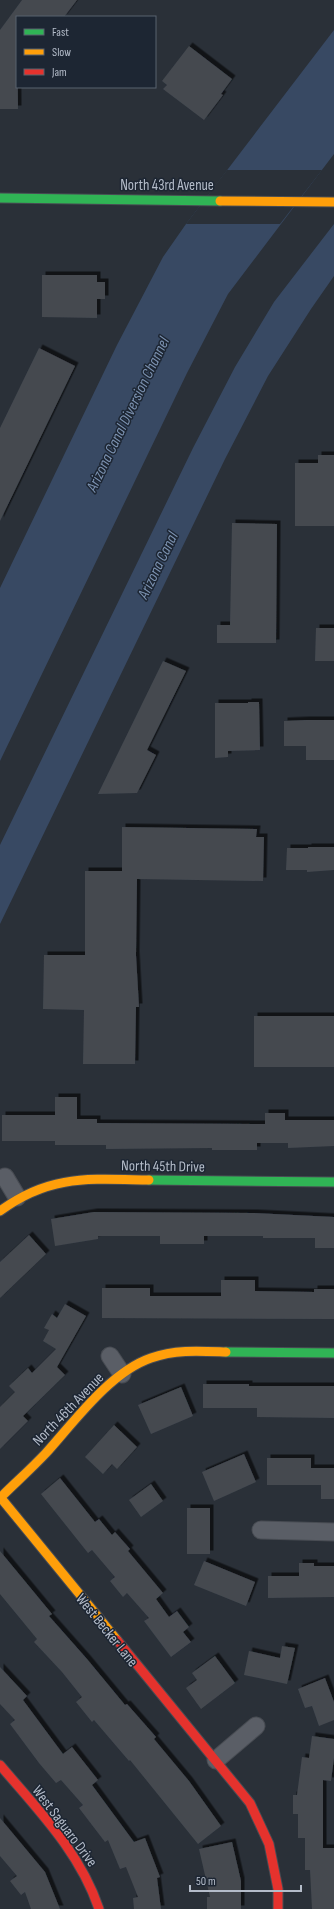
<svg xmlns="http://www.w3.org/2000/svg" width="334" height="1909" viewBox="0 0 334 1909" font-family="'Sofia Sans Condensed',sans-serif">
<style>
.water{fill:#384963}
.pier{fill:#2a3038}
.building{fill:#444950;filter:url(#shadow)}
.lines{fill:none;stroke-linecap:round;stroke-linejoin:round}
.street-casing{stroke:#484c53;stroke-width:19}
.fast-casing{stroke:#484c53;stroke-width:11}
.slow-casing{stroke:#484c53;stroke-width:11}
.jam-casing{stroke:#484c53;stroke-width:11}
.street{stroke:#5a5e66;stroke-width:17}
.fast{stroke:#30b455;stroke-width:9}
.slow{stroke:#ff9f0a;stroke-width:9}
.jam{stroke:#e5322d;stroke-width:9}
.labels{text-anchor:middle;stroke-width:3;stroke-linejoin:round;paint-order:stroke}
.street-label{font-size:15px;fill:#b4bcc9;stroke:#1d2633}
.water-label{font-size:16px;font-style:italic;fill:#7c92b1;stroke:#1d2633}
</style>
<defs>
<filter id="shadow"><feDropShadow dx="3.5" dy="-3.5" stdDeviation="0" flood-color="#0009"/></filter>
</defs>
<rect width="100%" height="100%" fill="#2a3038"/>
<path class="water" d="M334 30V154L228 294 187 373 0 761V588L117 345 163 257 186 224Z
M334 224V276L311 309 268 376 225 459 0 924V845L193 448 235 367 274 302Z"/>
<path class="pier" d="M227 170H322L280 224H186Z"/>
<path class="building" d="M22 0H77L64 17H17L18 109H0V30Z
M189 46 232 79 221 94 223 95 204 120 163 89 167 85 162 81Z
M42 275H97V282H105V299H97V318L42 317Z
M39 348 75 366 0 521V428Z
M318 455H334V526H295V463H318Z
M232 523 277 524 276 643H217V625H230Z
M316 628H334V661H315Z
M163 661 186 671 147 750 156 755 137 793 98 794Z
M248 702H259L260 750 228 751V757L215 758V703H248Z
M306 720H334V760H306V746H284V721Z
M122 827 257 829 256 837H264L263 881 137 879 136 955 139 1007H136L135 1064H83L84 1010 43 1009 44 955H85V871H122Z
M308 847H334V870L307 872V870H286L287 848H308Z
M254 1016H334V1067H254Z
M55 1097H77V1119H97V1123L265 1124V1113H285V1120H334V1146L288 1148V1143H257V1150H212V1148L106 1149V1145H55V1141H2V1115H55Z
M94 1212 254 1213 334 1217V1248H315V1238H263V1236H204V1244H160V1236H98V1239L55 1246 51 1219Z
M29 1235 46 1254 0 1298V1262Z
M221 1280H255V1291L314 1292V1289H334V1319L102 1318V1288H150V1296H221Z
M65 1304 86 1316 57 1367 65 1375 23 1416 28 1421 0 1449V1407L15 1392 9 1386 28 1368 32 1373 56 1349 43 1341 49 1330 44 1328 52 1314 57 1318Z
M203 1384H249V1386H334V1418L257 1417V1408H203Z
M181 1387 193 1416 151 1434 138 1405Z
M114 1425 137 1447 117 1469 112 1464 103 1474 85 1457Z
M244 1454 256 1482 214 1501 202 1472Z
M267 1458H311V1468H334V1499H321V1485H267Z
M60 1478 95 1522 99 1519 112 1535 115 1532 130 1549 128 1551 163 1593 156 1599 169 1617 177 1611 189 1627 183 1632 191 1642 171 1657 144 1621 149 1618 127 1593 123 1597 110 1581 115 1577 92 1550 88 1553 41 1494Z
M151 1484 163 1501 141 1517 129 1500Z
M187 1508H210V1554H187Z
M0 1551 52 1614 49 1616 87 1659 125 1705 127 1704 156 1737 154 1739 189 1781 221 1826 198 1844 130 1760 129 1761 94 1720 92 1722 76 1702 82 1697 62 1672 34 1642 37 1639 0 1594Z
M204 1561 255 1582 246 1606 194 1585Z
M299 1563H314V1566H334V1597L268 1598V1576H299Z
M282 1646 295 1648 287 1684 244 1675 249 1651 280 1658Z
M215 1656 235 1683 201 1709 186 1688 197 1680 192 1673Z
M0 1667 27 1696 23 1700 63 1754 72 1747 98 1780 92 1785 134 1842 145 1838 160 1877 157 1878 161 1909H134L133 1898 138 1897 126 1867 120 1869 108 1840 105 1842 79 1808 83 1805 61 1780 56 1783 39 1763 10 1724 15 1720 0 1704Z
M325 1678 334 1702V1720L319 1726 312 1706 305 1708 298 1689Z
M312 1736 334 1739V1758L331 1781 323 1780V1848H334V1909H312L310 1870H305V1838H298V1814H293V1795H297L302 1757 309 1758Z
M0 1818 45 1872 60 1909H31L25 1892 21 1895 10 1881 17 1876 0 1856Z
M232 1842 241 1881V1909H207V1897H210L199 1849Z"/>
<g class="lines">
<g class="street-casing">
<path id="street" d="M5 1177 17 1197
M110 1356 122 1374
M261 1530 334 1532
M216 1760 256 1726"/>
</g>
<g class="fast-casing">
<path id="fast" d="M0 198 220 201
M149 1180 334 1182
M226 1352 334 1353"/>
</g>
<g class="slow-casing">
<path id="slow" d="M220 201 334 202
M0 1211C50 1174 90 1179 149 1180
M0 1498C15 1483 31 1469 46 1453 74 1422 110 1372 151 1358 176 1349 201 1351 226 1352
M1 1498 117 1640"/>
</g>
<g class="jam-casing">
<path id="jam" d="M117 1640 250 1803 269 1844 278 1889V1909
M0 1765C38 1810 80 1852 99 1909"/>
</g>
<use href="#street" class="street"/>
<use href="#fast" class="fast"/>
<use href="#slow" class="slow"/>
<use href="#jam" class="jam"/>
</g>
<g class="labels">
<g class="street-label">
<text x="167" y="190">North 43rd Avenue</text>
<text transform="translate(163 1166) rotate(1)" y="5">North 45th Drive</text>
<text transform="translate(68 1409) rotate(-46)" y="5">North 46th Avenue</text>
<text transform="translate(107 1630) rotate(51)" y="5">West Becker Lane</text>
<text transform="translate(65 1826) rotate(53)" y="5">West Saguaro Drive</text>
</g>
<g class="water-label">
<text transform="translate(127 414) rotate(-64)" y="6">Arizona Canal Diversion Channel</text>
<text transform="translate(157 565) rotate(-64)" y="6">Arizona Canal</text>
</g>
</g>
<rect x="16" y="16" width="140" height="72" fill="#1d2633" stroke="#59626f"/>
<rect x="24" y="29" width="20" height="6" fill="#30b455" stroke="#59626f"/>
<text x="52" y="36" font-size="12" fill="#b4bcc9">Fast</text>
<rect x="24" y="49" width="20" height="6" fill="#ff9f0a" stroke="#59626f"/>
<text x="52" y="56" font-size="12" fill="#b4bcc9">Slow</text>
<rect x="24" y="69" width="20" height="6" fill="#e5322d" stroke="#59626f"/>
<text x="52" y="76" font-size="12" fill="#b4bcc9">Jam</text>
<path d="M190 1885v6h111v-6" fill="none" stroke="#b4bcc9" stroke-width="2"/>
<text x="196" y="1885" font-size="12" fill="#b4bcc9" stroke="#1d2633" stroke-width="3" paint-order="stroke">50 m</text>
</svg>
